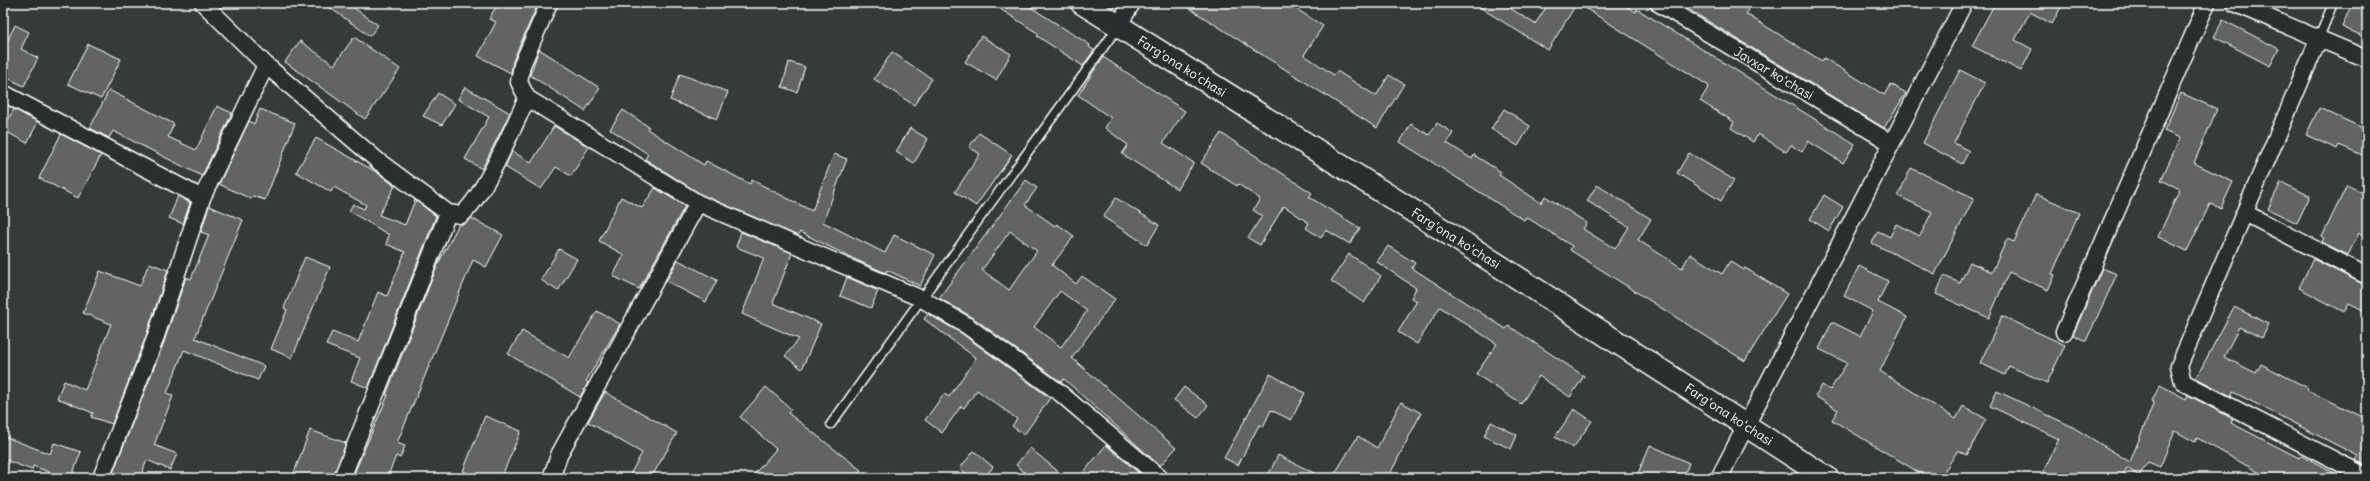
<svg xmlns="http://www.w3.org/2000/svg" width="2370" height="481" viewBox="0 0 2370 481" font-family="Delius,sans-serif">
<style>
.building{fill:#636465;stroke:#fff;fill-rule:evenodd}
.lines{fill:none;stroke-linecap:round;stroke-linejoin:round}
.lane-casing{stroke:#fff;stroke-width:11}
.street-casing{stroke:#fff;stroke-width:19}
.secondary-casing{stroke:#fff;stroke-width:25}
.lane{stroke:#2a2d2e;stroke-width:8}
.street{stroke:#2a2d2e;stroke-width:16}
.secondary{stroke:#2a2d2e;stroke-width:22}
.labels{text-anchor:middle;stroke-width:3;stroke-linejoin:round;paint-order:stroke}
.street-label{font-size:13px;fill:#fff;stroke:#2a2d2e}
</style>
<rect width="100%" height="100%" fill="#373a3b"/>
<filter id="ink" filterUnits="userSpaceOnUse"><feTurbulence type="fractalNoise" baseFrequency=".025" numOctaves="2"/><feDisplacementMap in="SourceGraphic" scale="8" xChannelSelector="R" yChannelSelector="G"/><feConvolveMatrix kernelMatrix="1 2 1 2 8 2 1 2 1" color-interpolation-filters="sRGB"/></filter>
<g filter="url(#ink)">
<path class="building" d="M323 3H347L378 25 370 36Z
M498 3H531L537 6 513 61 511 73 478 56 496 22 489 19Z
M991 3H1024L1090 45 1089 47 1094 50 1083 66 1037 36 1039 34Z
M1181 3H1287L1323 26 1304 55 1334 75 1337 71 1376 96 1389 75 1404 84 1377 128Z
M1473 3H1502L1535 24 1549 3H1621L1636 12 1637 9 1855 144 1843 163 1808 141 1802 152 1791 145 1786 152 1758 134 1753 142 1731 128 1734 122 1700 101 1709 86 1577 3 1548 50Z
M1678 3H1738L1749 10 1746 14 1822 61 1824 58 1884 95 1891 84 1906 93 1884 128Z
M1995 3H2054L2061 7 2052 24 2030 12 2015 40 2032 49 2021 71 1972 46Z
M2352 3H2367V38L2342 27Z
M2223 20 2279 49 2270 66 2214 37Z
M15 25 29 32 21 49 38 58 24 86 3 76V50Z
M981 36 1011 54 996 80 965 62Z
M354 37 400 69 365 119 285 62 300 41 334 65Z
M88 44 121 59 101 99 68 84Z
M539 49 600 88 585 111 530 75Z
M892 52 932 79 914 105 874 79Z
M1103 57 1185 111 1163 143 1194 163 1177 189 1122 154 1128 145 1105 128 1111 118 1078 95Z
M789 62 805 67 797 92 782 87Z
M1960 70 1985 83 1954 143 1969 151 1962 164 1923 143Z
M680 74 728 92 717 119 670 100Z
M465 87 510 113 482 169 465 159 489 117 458 99Z
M109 90 174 124 168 137 196 150 217 106 232 113 202 176 113 131 109 138 90 128Z
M438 93 455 104 442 125 423 116Z
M2181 93 2217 109 2194 163 2233 182 2221 208 2210 204 2187 251 2158 237 2180 189 2161 180 2180 138 2164 131Z
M2319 108 2367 130V157L2339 145 2337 149 2306 135Z
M14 109 38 122 27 143 3 130Z
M260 109 295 123 265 200 253 196 251 199 219 184 249 121 254 124Z
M1504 109 1530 126 1518 146 1491 129Z
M623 110 649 127 647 129 704 165 706 161 750 184 752 180 812 211 834 154 847 159 823 222 885 253 894 235 935 255 920 286 887 270 886 273 854 259 800 232 798 236 702 195 645 159 648 154 610 129Z
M1437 123 1453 133 1447 143 1472 159 1474 155 1501 172 1499 175 1541 203 1545 196 1587 223 1583 229 1615 249 1629 227 1587 201 1597 185 1651 219 1638 240 1682 268 1690 254 1722 274 1730 261 1744 270 1745 268 1787 294 1745 361 1570 250 1572 246 1526 217 1524 220 1400 142 1411 124 1429 135Z
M554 126 589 147 571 176 556 167 541 189 505 167 512 151 531 163Z
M910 128 928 139 914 163 896 152Z
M979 133 1012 155 976 206 955 192 980 154 969 147Z
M1221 133 1312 193 1309 197 1360 228 1350 244 1326 230 1321 238 1306 228 1309 223 1284 206 1260 245 1248 238 1262 216 1253 210 1260 199 1238 184 1237 186 1201 163Z
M61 134 101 155 78 198 39 178Z
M316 138 378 173 395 186 379 215 405 225 415 200 436 216 368 388 351 381 360 358 326 345 332 332 358 342 378 292 387 296 405 252 386 244 389 235 349 211 353 204 364 209 366 205 334 187 331 192 296 172Z
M1689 153 1734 180 1721 201 1677 173Z
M1911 168 1974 198 1935 274 1872 243 1878 231 1890 237 1896 224 1920 236 1932 212 1898 196Z
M1026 180 1037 188 1025 205 1055 226 1057 224 1074 236 1052 265 1076 284 1082 276 1115 299 1072 358 1176 448 1160 466 1064 379 1061 382 972 317 939 298ZM1010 231 1037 251 1009 290 982 270ZM1060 291 1087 311 1061 347 1034 327Z
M2281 182 2310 196 2297 223 2268 209Z
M2347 185 2367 195V237L2359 233 2348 255 2322 242 2324 238 2322 237Z
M655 188 685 206 639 289 613 276 624 255 599 241 621 197 642 208Z
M2036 194 2079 213 2052 274 2055 275 2048 290 2009 272 1989 318 1936 294 1944 276 1960 283 1970 262 1992 272 2007 239 2014 242Z
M1824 195 1843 207 1829 231 1810 219Z
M178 196 190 203 183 224 169 218Z
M1116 198 1159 225 1147 245 1103 217Z
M209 206 243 220 195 338 264 366 258 380 184 350 167 393 173 396 154 445 177 454 170 470 147 460 140 478H111L164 342 186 277 191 279 209 235 201 232Z
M471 218 503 235 486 267 473 260 397 443 405 446 400 458 396 456 387 478H352L388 395H386L438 264 459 224H464Z
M741 232 792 253 773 303 821 324 802 369 785 356 799 339 742 314 764 258 736 247Z
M1388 246 1415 263 1412 268 1506 329 1509 326 1584 376 1570 397 1539 376 1521 404 1476 374 1497 344 1440 307 1417 344 1398 332 1417 301 1411 298 1416 288 1377 262Z
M559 249 577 259 558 291 541 280Z
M1349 254 1381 276 1364 303 1331 281Z
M305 257 330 267 292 358 271 349 287 310 284 308Z
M2313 259 2367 286V312L2349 303 2344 312 2299 288Z
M678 260 717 280 706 302 666 281Z
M149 263 168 270 146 336 112 424 91 417 93 413 57 398 64 381 85 390 111 324 83 313 100 271 140 286Z
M1859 266 1888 281 1878 302 1907 317 1880 371 1956 419 1963 406 1986 419 1967 455 1958 450 1940 478H1928L1832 420 1838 410 1815 396 1822 385 1830 390 1847 363 1819 349 1832 322 1860 336 1873 311 1844 296Z
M2102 268 2117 274 2086 341 2073 335Z
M847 277 878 291 871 308 840 296Z
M2234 307 2269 324 2262 338 2239 327 2224 357 2256 373 2261 364 2308 388 2307 390 2367 419V466L2355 460 2358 456 2233 392 2231 396 2196 378Z
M597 311 620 324 586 381 588 383 580 397 508 354 522 331 569 358Z
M928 314 961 333 1050 398 1024 435 1012 426 1017 419 977 390 964 408 961 406 942 433 925 420 944 394 949 397 976 358 924 319Z
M2002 316 2065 345 2047 383 2009 366 2005 375 1980 363Z
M1270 374 1305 393 1291 420 1271 410 1263 427 1259 425 1238 465 1224 458Z
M2160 385 2186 399 2188 395 2233 419 2231 423 2299 458 2301 455 2344 478H2269L2197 438 2195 442 2175 431 2160 467 2148 462 2139 476 2127 468 2121 478H2040L2059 439 1990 406 1997 391 2071 426 2130 462 2154 402 2152 401Z
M766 387 791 409 788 413 861 470 853 478H751L776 449 740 417Z
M1184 387 1208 405 1198 418 1174 400Z
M605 392 677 433 651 478H628L642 453 588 422Z
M1401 402 1421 413 1388 478H1332L1358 436 1377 448Z
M1574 409 1592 421 1573 448 1555 437Z
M485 416 521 431 501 478H480L463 471Z
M1491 422 1517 435 1511 449 1484 436Z
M310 430 346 443 333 478H292Z
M3 436 50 454 54 443 81 452 71 478H64L33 466 32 470 3 459Z
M1106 445 1145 478H1079Z
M1650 445 1689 463 1683 478H1636Z
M1030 448 1066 478H1031L1016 465Z
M974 451 993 467 984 478H971L960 468Z
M1278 455 1324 478H1267Z"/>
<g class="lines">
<g class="lane-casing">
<path id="lane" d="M2319 38 2333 3
M831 424 1118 27"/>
</g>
<g class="street-casing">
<path id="street" d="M203 3 266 65 378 161 448 213
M1658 3 1891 143
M2234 3 2367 59
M1118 26 1132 3
M2319 38 2179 366 2183 382 2367 477
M3 93 202 198
M527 98 698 203 922 299 966 325 1060 393 1160 478
M2245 213 2367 276
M2064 332 2207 3
M101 478 155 339 202 198 266 65
M342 478 448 213 461 215C483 199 514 125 527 98L519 82 522 65 549 3
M551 478 560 453 698 203
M1719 478 1964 3"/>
</g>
<g class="secondary-casing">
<path id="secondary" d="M1082 3 1470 247 1827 478"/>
</g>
<use href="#lane" class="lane"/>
<use href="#street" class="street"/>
<use href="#secondary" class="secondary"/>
</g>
</g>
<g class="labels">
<g class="street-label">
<text transform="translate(1182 66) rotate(32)" y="5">Fargʻona koʻchasi</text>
<text transform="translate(1774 73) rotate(31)" y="5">Javxar koʻchasi</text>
<text transform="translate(1456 238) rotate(32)" y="5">Fargʻona koʻchasi</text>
<text transform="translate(1729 414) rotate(33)" y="5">Fargʻona koʻchasi</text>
</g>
</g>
<rect width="2370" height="481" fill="none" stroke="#2a2d2e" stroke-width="16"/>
<rect x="8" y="8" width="2354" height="465" fill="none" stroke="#fff" stroke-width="1.5" filter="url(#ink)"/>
</svg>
